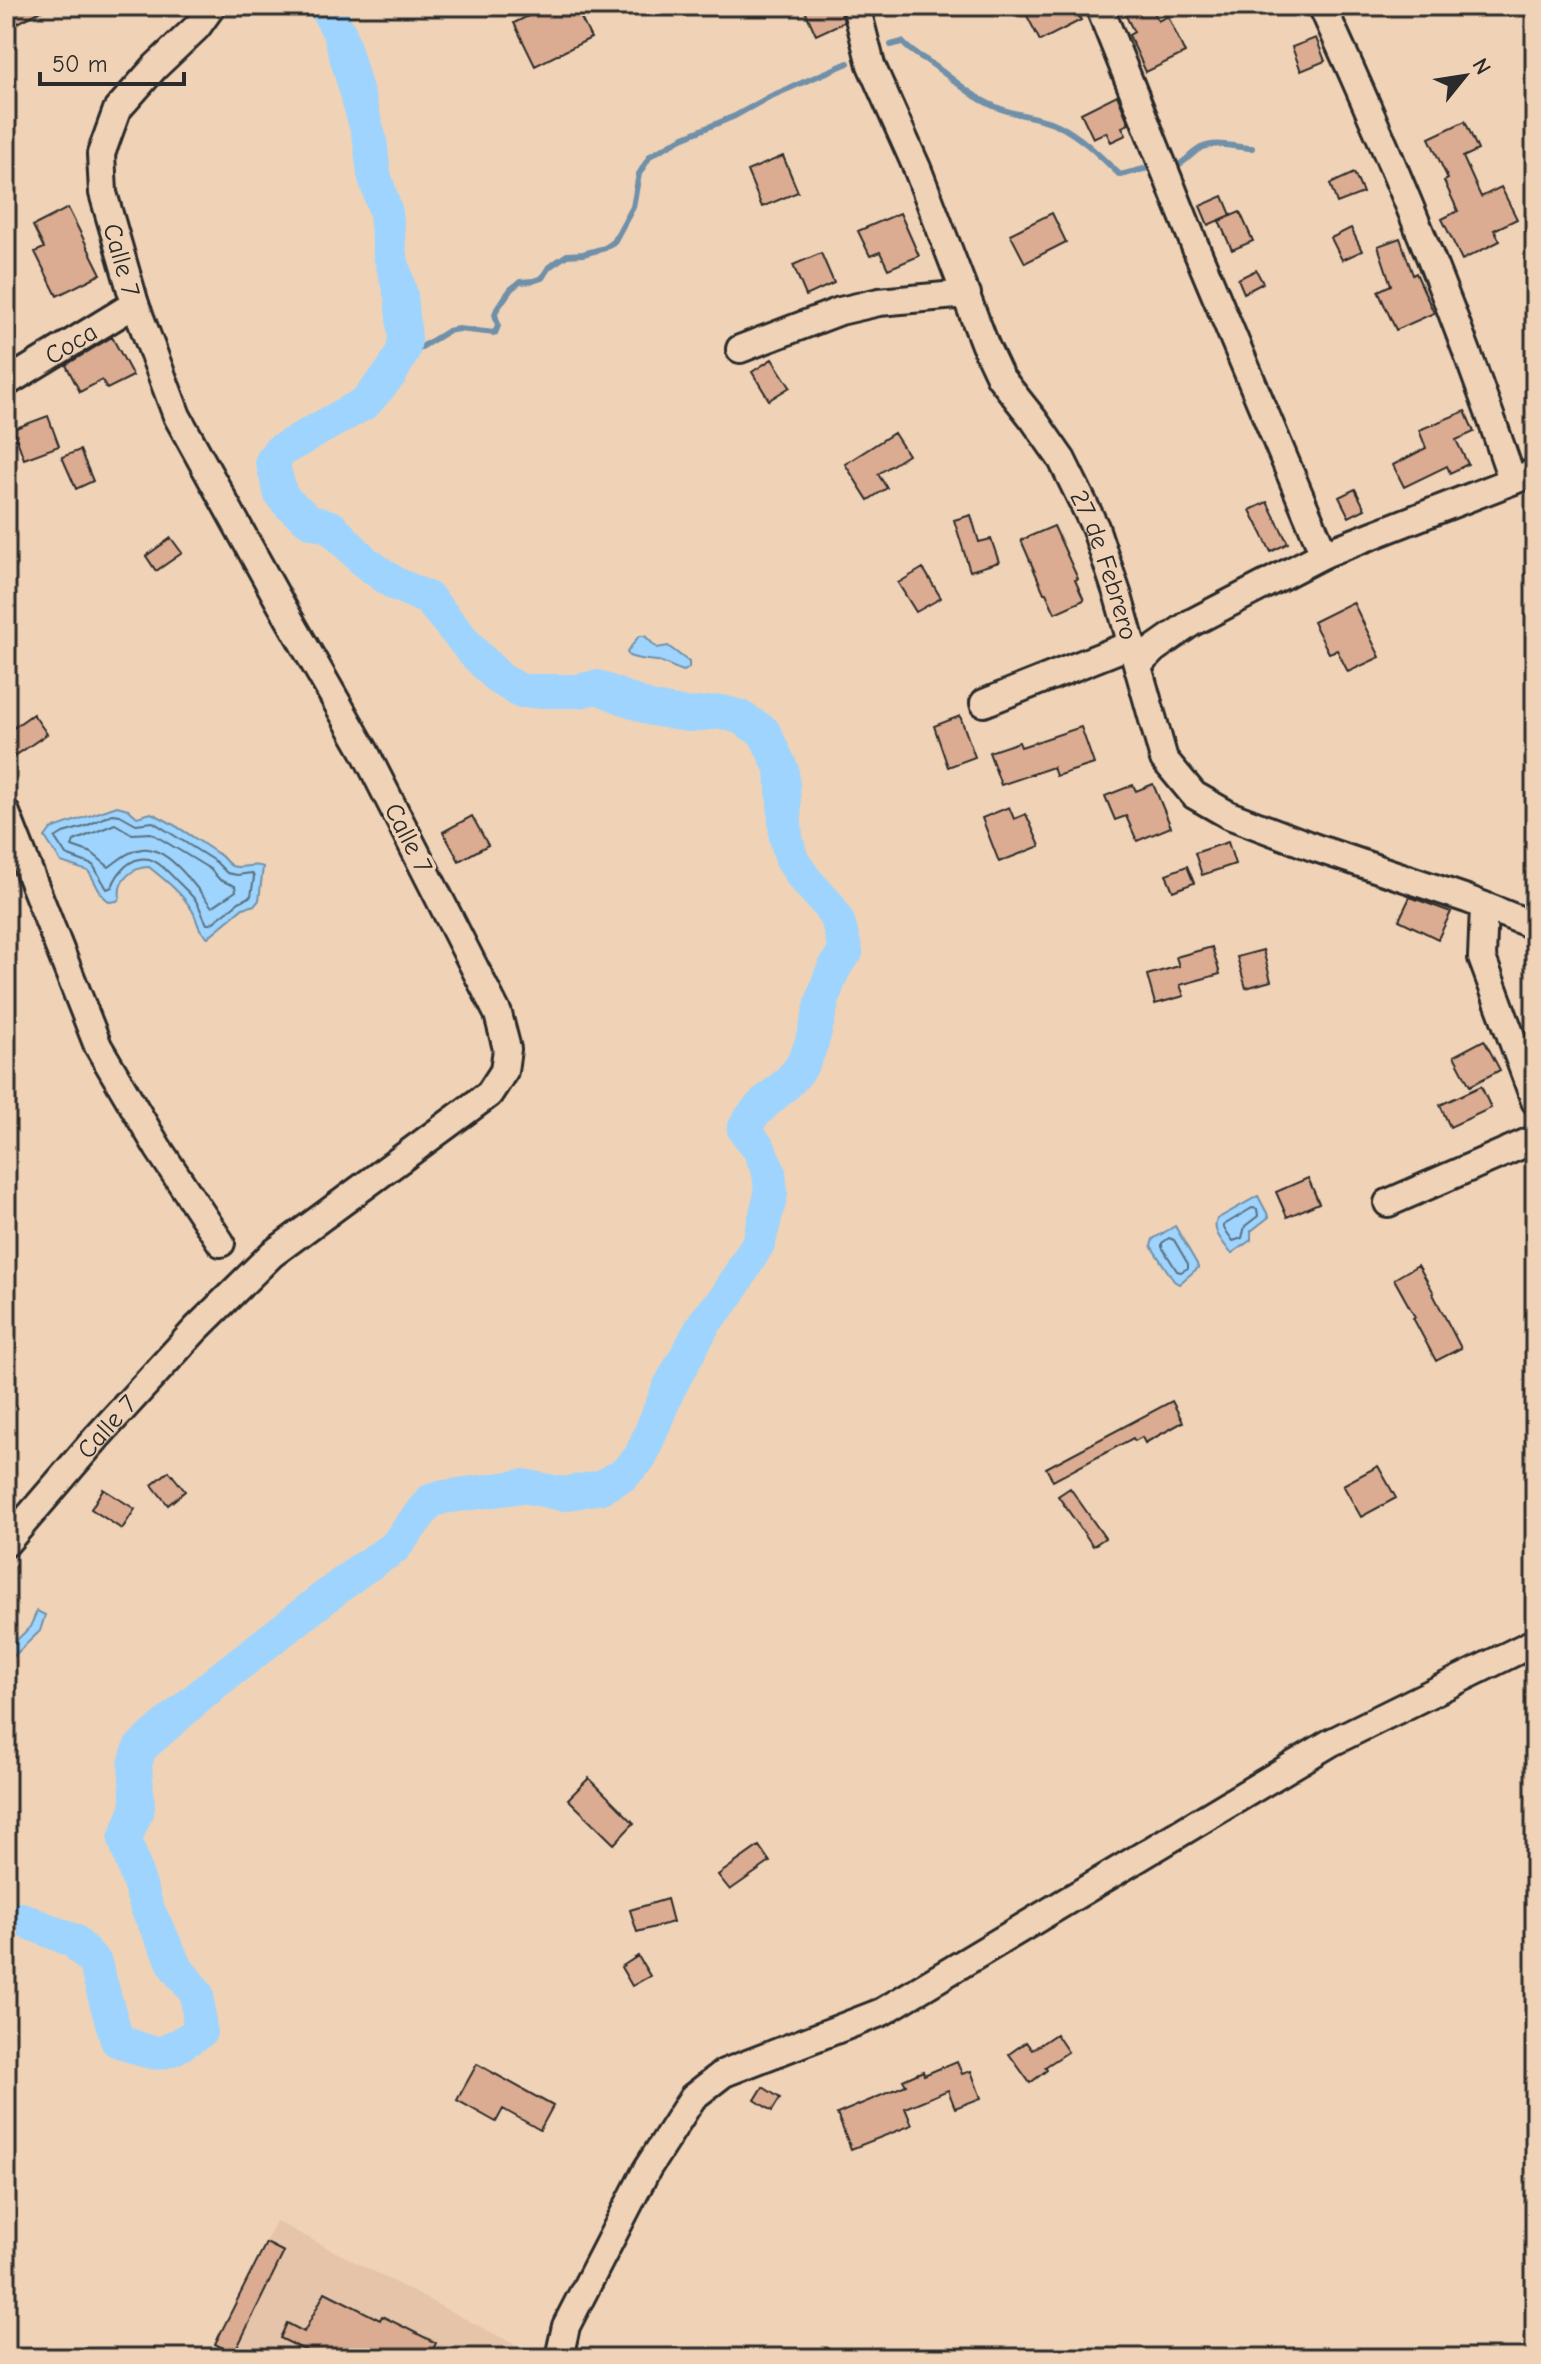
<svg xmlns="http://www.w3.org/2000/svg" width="1541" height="2364" viewBox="0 0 1541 2364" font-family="'Comic Neue',sans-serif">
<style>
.built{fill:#e6c4a9}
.water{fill:#9ed4fd;stroke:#7090a9;stroke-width:2}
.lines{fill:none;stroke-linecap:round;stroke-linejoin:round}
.shore{stroke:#596f7f;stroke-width:2}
.stream{stroke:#7090a9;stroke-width:6}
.river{stroke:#9ed4fd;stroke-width:34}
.building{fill:#dbac91;stroke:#2b2b2b;stroke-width:2}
.minor-casing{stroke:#2b2b2b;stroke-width:32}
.minor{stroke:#f0d3b7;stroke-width:26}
.labels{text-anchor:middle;stroke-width:7;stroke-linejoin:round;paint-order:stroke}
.street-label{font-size:26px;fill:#2b2b2b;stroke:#f0d3b7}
</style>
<rect width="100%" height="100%" fill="#f0d3b7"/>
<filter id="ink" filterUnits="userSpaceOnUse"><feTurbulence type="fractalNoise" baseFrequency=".0125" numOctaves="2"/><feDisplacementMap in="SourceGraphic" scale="16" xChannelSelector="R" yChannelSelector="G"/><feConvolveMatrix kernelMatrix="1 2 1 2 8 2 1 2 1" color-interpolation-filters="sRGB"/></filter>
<g filter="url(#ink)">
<path class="built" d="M276 2221 514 2344 507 2358H253L216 2340Z"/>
<path class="water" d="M639 636H645L657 648 668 646 689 662V668L684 671C674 669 666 662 657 661 647 660 640 660 629 656L627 652Z
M117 806 128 809 137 817 151 813C175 823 195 839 217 853 223 856 226 863 232 866 242 870 252 862 263 867L259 900 255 905 243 908 208 937C197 931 198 920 192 910 182 893 164 879 149 867 133 867 117 880 120 897L117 901 110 902C97 894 97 882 88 871L61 862 45 837 51 829Z
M1258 1196 1269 1217 1251 1231V1240L1232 1253 1230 1252C1223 1242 1211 1230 1217 1219Z
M1175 1226 1197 1264 1198 1268 1179 1284 1174 1281 1151 1246 1153 1239Z
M37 1611 45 1615 40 1631 14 1656 7 1650 30 1627Z"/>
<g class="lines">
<path class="shore" d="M112 814 120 815 136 824 153 822 216 862 227 873 237 875 252 873 254 877 251 896 239 902 211 924H207C203 917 201 909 196 901 191 894 185 889 179 883 171 875 160 862 149 859 131 855 117 873 112 887L107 889 93 865 66 855 55 838 63 833 84 827Z
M115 824 132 834 151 833 210 869 220 880 235 886 236 891 212 907C197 889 169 846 142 849 128 851 119 860 109 867L92 853 72 846 74 841Z
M1252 1208 1257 1209 1258 1216 1245 1226 1242 1238 1233 1241 1224 1228V1225Z
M1169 1238 1174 1240 1188 1264V1268L1181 1272 1177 1271 1162 1247V1243Z"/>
<path class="stream" d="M891 45 902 42C909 50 917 55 926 60 952 77 973 100 1004 110 1021 116 1041 117 1058 125 1084 139 1099 155 1120 175L1148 168
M1180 164C1188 159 1193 152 1201 148 1217 140 1235 148 1252 148
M405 339 420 348 448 331 458 329 495 333 498 326 495 314 497 309 511 289 520 282 533 281 542 278 549 267 567 255 583 254 605 248 614 242 633 207 639 174 650 156 682 138 735 116 769 97 848 63"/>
<path class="river" d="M6 1923 21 1919 74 1941 95 1963 117 2040C162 2058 159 2058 200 2032L197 1994 177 1969 147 1908 125 1839 138 1807 135 1764 140 1748 216 1682 360 1570 394 1548 430 1501 444 1497 523 1486 563 1494 601 1487 623 1475 640 1458 669 1388 705 1322 727 1296 759 1242 771 1194 769 1172 759 1149 744 1129C757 1102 789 1089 803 1063 821 1032 820 977 846 952L838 922 829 906 804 878 792 860 786 838 782 770 764 732 740 717 722 712 688 715 652 709 597 687 578 691H521L500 679 473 652 429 599 394 583 365 562 331 527 310 521 290 505 281 495 272 461 278 452 365 403 391 373 403 351 405 339 401 295 390 255 386 213 374 174 370 140 340 34 325 6"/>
</g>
<path class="building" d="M6 6H51L6 29Z
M548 6H575L591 38 535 66 514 23Z
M816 6H839L844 22 816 35 805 11Z
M1022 6H1074L1081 20 1040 41Z
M1121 6H1151L1158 21 1168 16 1185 53 1146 72 1129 35 1134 32Z
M1316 38 1325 61 1301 71 1292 47Z
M1117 95 1129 124 1122 127 1126 135 1111 142 1106 132 1093 138 1081 113Z
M1465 121 1478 150 1463 157 1481 197 1501 187 1517 219 1494 230 1500 241 1462 260 1442 219 1458 211 1444 181 1448 179 1429 138Z
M783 156 798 192 762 207 747 171Z
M1354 173 1363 193 1337 203 1330 184Z
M1223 196 1231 215 1208 225 1200 206Z
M68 208 101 274 57 296 35 252 44 248 33 226Z
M1240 212 1253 241 1232 250 1219 221Z
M900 213 919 256 888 269 880 252 870 256 858 231Z
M1052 213 1066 242 1025 263 1010 234Z
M1351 228 1362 251 1342 260 1331 238Z
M1400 238 1413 275 1416 273 1434 313 1396 330 1378 291 1391 285 1378 246Z
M821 253 834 283 806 296 793 265Z
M1256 270 1263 283 1244 293 1238 279Z
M112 337 133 376 107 389 102 380 80 392 66 365Z
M772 359 790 387 769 400 752 372Z
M1465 411 1474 432 1456 440 1468 464 1450 473 1447 466 1404 487 1393 465 1426 448 1419 430Z
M48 416 59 446 24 459 13 429Z
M894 433 908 455 878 474 887 488 868 500 845 464Z
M80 450 93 481 76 489 62 457Z
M1355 489 1365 509 1349 517 1339 497Z
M1267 502 1288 543 1271 552 1250 510Z
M971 515 979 542 991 539 999 562 970 571 954 520Z
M1054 526 1078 579 1075 580 1084 600 1055 613 1046 593H1044L1021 540Z
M171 538 182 553 156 571 146 556Z
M923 568 941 598 916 612 898 583Z
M1353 602 1380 657 1348 672 1337 650 1329 653 1313 622Z
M33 714 47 734 6 762V733Z
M960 716 975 757 948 767 934 726Z
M1081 727 1094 764 1056 776 1053 767 1001 785 989 752 1019 742 1021 747Z
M1153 784 1171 827 1137 841 1126 816 1115 820 1105 796 1133 785 1136 791Z
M1009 807 1014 819 1026 814 1040 846 999 862 982 818Z
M472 816 488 845 459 861 443 832Z
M1228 842 1235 864 1202 875 1195 853Z
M1187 866 1194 883 1173 891 1166 874Z
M1410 897 1451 912 1438 939 1399 920Z
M1212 947 1220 974 1180 985 1184 996 1155 1004 1147 975 1179 966 1176 957Z
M1263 950 1271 981 1246 988 1237 957Z
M1484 1040 1500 1070 1470 1086 1454 1056Z
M1481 1086 1491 1108 1450 1127 1440 1105Z
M1308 1178 1319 1203 1287 1217 1276 1192Z
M1418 1265 1434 1293 1433 1294 1461 1348 1436 1361 1413 1318 1415 1317 1394 1279Z
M1172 1401 1183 1422 1145 1443 1142 1437 1135 1441 1133 1438 1053 1481 1046 1468Z
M1378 1466 1396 1498 1361 1517 1343 1485Z
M169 1471 185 1491 168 1505 152 1485Z
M1070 1488 1105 1538 1093 1546 1058 1496Z
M103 1489 135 1509 122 1529 91 1509Z
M589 1778 634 1823 614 1844 568 1799Z
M759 1846 770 1862 730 1890 718 1875Z
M667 1899 673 1922 637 1932 630 1910Z
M638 1956 650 1976 632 1986 621 1967Z
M1056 2034 1068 2052 1045 2067 1047 2070 1030 2083 1009 2054 1026 2042 1032 2050Z
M957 2061 962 2074 971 2071 981 2098 955 2108 948 2090 905 2108 912 2125 851 2149 837 2114 906 2085 903 2080 923 2071 924 2075Z
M477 2064 553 2106 540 2130 503 2109 496 2122 457 2100Z
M763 2087 780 2098 772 2111 755 2100Z
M266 2243 284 2252 234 2354 215 2344Z
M325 2292 380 2320 382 2316 436 2343 429 2358H321L280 2338 287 2323 304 2332Z"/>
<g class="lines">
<g class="minor-casing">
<g id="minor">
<path id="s1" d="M856 6 871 65 917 168 985 345 1000 377 1034 420 1062 460 1095 527 1118 596 1164 759 1194 795 1229 815 1313 847 1467 899 1535 926"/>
<path d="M1099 6 1197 251 1324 554"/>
<path d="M1322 6C1393 160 1458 318 1512 479"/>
<path d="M740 349 840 311 879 302 967 294"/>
<path id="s2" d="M6 383 135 304"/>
<path d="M1138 665 1154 649 1191 623 1324 554 1535 472"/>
<path d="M984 703 1132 644"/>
<path d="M6 813 98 1046 158 1148 221 1243"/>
<path d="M1484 906 1482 958 1535 1101"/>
<path d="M1388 1203 1535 1139"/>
<path id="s3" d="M6 1543 98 1436 196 1329 272 1254 489 1094 504 1071 507 1049 498 1014 364 750 279 601 177 416 135 304 103 193 101 154 117 110 155 67 197 27 212 6"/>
<path d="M559 2358 566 2326 647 2169 693 2097 724 2073 882 2012 1330 1743 1535 1642"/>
</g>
</g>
<use href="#minor" class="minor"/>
</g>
</g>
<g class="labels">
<g class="street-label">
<text transform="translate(122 260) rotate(74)" y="9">Calle 7</text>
<text dy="9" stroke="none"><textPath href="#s2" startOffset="76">Coca</textPath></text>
<text dy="9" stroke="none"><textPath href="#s1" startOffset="616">27 de Febrero</textPath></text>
<text transform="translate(409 838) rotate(63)" y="9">Calle 7</text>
<text dy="9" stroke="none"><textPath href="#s3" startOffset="154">Calle 7</textPath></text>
</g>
</g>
<rect width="1541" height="2364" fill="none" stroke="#f0d3b7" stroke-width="32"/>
<rect x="16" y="16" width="1509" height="2332" fill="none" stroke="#2b2b2b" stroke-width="3" filter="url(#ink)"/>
<g transform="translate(1465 76) rotate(60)" stroke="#f0d3b7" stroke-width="6" paint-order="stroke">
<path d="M0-6L14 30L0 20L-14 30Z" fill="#2b2b2b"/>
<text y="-12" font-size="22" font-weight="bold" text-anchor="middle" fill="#2b2b2b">N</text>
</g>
<path d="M40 72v12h144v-12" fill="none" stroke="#2b2b2b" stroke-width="4"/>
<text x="52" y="72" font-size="24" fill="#2b2b2b" stroke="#f0d3b7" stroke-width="6" paint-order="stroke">50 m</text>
</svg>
